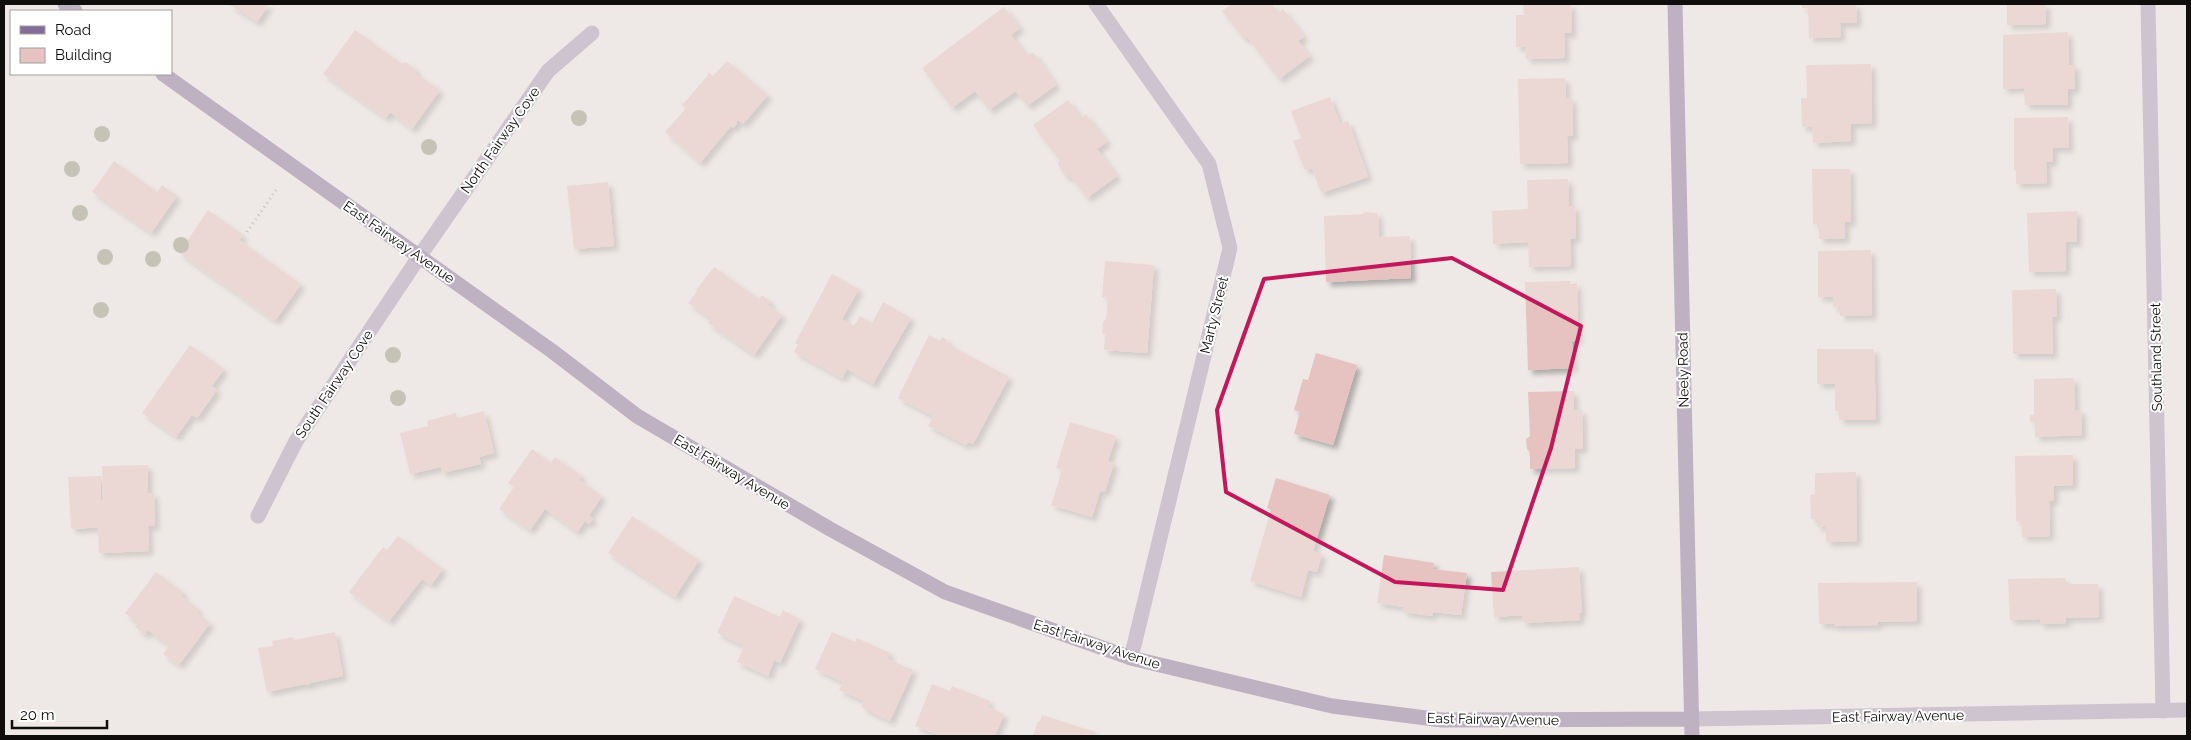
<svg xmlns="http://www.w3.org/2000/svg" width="2191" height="740" viewBox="0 0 2191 740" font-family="Raleway,sans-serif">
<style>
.building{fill:#e6c3c1;filter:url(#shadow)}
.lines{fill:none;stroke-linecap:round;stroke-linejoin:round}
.path{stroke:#928f8c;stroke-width:3;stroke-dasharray:1 4;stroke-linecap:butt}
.street{stroke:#a697b4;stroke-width:15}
.secondary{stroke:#846e98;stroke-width:15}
.tree{fill:#93967c}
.marked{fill:none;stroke:#c2185b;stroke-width:4;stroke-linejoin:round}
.labels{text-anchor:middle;stroke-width:4;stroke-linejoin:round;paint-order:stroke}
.street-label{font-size:14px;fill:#0f0e0c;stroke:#fff}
</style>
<defs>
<filter id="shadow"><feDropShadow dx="4.5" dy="4.5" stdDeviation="2.5" flood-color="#0004"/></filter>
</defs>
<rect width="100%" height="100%" fill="#eee9e6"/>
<path class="building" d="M228 4H269L257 22Z
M1232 4H1272L1278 13 1283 9 1304 37 1298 41 1310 56 1279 79 1247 37 1244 39 1222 11Z
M1523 4H1571L1572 33H1564L1565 58 1526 59 1525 47H1516V15H1524Z
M1802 4H1856L1857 23H1840L1841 37 1809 38 1808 8H1802Z
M2007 4H2046V24L2007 25Z
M1004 7 1020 28 1011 35 1027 56 1033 52 1056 85 1027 106 1016 91 989 110 975 91 952 108 922 68Z
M355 30 401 63 406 62 416 70V74L440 90 412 129 390 112 386 118 323 74Z
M2068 32 2069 65H2075V89H2068V105H2025L2024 88 2003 89V35Z
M727 61 768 95 743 124 738 120 736 122 737 124 733 128 731 126 700 163 665 132 686 108 681 104 684 103 708 75V72L713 76Z
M1871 64 1872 123 1851 124V141L1813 143 1812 127H1802L1801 98H1807L1806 65Z
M1565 78 1566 98H1572L1573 136H1567L1568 163 1520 164 1518 79Z
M1330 97 1340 124 1348 121 1368 177 1321 193 1312 168 1305 170 1293 141 1301 138 1291 111Z
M1068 100 1081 118 1086 114 1107 142 1097 149 1117 176 1087 198 1071 177H1066L1058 165 1059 160 1033 125Z
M2068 117 2069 148H2053V162H2046L2047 183 2016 184V170H2014V118Z
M114 161 157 192 162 185 177 196 151 233 92 192Z
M1812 169H1850L1851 222H1845V239H1819V224H1813Z
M1568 179 1569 207 1575 206 1576 238 1570 239 1571 266 1529 267 1528 242 1493 244 1492 211 1528 209 1527 180Z
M608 182 614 246 574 249 567 186Z
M208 210 243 235 239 240 301 284 275 321 179 253Z
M2077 211V242H2066V271L2029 272 2027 213Z
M1363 212 1378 213 1379 237 1410 236 1411 278 1326 282 1324 216 1364 214Z
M1871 250 1872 315 1840 316V307H1833V297H1818V251Z
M1105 261 1154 265 1147 353 1104 350 1105 335 1102 332 1103 322 1106 319 1108 298 1102 297Z
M714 267 759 299 762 295 771 302 768 305 782 315 754 355 708 323 711 319 688 303 697 291 696 290Z
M832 274 859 289 842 319 854 326 860 316 872 323 883 302 911 318 873 384 847 369 842 378 794 352 798 345 795 343Z
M1570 281V284L1577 283 1578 339 1572 342 1573 368 1528 370 1525 282Z
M2056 289 2057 317H2052L2053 354H2013L2012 290Z
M929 335 940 341 942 337 948 340 946 343 1009 377 973 444 968 442 966 445 928 426 933 416 898 398Z
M190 345 224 369 212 386 217 390 197 418 192 415 176 437 142 413Z
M1817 349H1874L1876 420H1839V411H1835V384H1817Z
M1316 353 1357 365 1333 445 1294 434 1300 412 1294 410 1303 379 1308 380Z
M2074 378 2075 410H2081L2082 435 2035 437V422H2030V415H2034V379Z
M1574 391V410H1582L1583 449H1575V468L1530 469V452L1527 449 1526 439 1530 436 1528 392Z
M484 411 494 453 479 457 481 464 442 473 441 467 410 474 400 433 428 426 427 421 456 413 457 418Z
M1070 422 1116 436 1108 461 1114 463 1105 492 1100 491 1092 517 1051 505 1062 470 1056 468Z
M532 449 551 463 555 457 582 476 579 480 602 496 589 516 593 519 589 524 585 521 577 532 545 509 530 530 499 509 514 487 508 483Z
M2073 455V485L2054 486V501H2049L2050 536 2022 537 2021 521H2016L2015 456Z
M148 465V493H154L155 526H148L149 551 99 553 98 527 76 529 71 528 68 477 101 476V500H103L102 466Z
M1856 472 1857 541 1826 542 1825 526 1817 527V519H1811L1810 495 1815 494V473Z
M1276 478 1330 495 1313 551 1322 554 1317 572 1308 570 1301 597 1250 581 1271 510 1267 508Z
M632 516 699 560 675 597 608 553Z
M398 536 443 569 431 585 422 579 389 621 349 592 383 547 387 550Z
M1384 555 1434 563 1433 569 1467 573 1461 615 1433 612 1432 616 1403 612 1404 607 1377 603Z
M1579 567 1582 613H1579L1580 620 1526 623 1523 622 1522 615 1494 617 1491 572Z
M156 572 184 593 181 596 198 609 196 612 210 623 179 665 163 654 169 646 148 630 145 635 135 627 138 623 125 613Z
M2065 578V584H2098L2099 617 2066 618V623L2040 624V619L2010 620 2008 579Z
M1917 582V621L1878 622V625L1834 626V624H1819L1818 583Z
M734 596 780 617 783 610 800 619 780 663 774 660 768 676 737 662 744 646 717 633Z
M335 632 343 676 310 683V685H305V684L267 692 258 648 273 646 272 641 293 637 294 640Z
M832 632 855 642 857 638 890 653 888 659 913 670 890 721 861 707 864 701 839 690 843 682 815 669Z
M932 684 950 691 952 686 990 701 988 707 1004 714 995 736H941L915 726Z
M1042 715 1095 732 1093 736H1033L1038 721H1040Z"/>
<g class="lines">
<path class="path" d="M247 232 276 190"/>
<path class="street" d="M1096 4 1209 164 1230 248 1131 658
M2148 4 2163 711
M258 516 296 441 419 257 548 71 592 33
M1691 719 2187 710"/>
<path class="secondary" d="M65 4 75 11
M1675 4 1692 736
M163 74 552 351 637 416 830 529 945 592 1131 658 1332 706 1442 720 1691 719"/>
</g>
<g class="tree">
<circle cx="579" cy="118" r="8"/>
<circle cx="102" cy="134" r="8"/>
<circle cx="429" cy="147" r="8"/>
<circle cx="72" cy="169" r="8"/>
<circle cx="80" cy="213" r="8"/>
<circle cx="181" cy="245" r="8"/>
<circle cx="105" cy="257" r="8"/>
<circle cx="153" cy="259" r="8"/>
<circle cx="101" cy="310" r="8"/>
<circle cx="393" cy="355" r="8"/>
<circle cx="398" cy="398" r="8"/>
</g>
<path d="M0 0H2191V740H0ZM1452 258 1581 326 1551 448 1503 590 1395 582 1226 492 1217 410 1264 279Z" fill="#eee9e6" fill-opacity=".55" fill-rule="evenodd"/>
<path class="marked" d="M1452 258 1581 326 1551 448 1503 590 1395 582 1226 492 1217 410 1264 279Z"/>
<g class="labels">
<g class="street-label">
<text transform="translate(500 140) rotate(-55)" y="5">North Fairway Cove</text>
<text transform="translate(399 242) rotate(35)" y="5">East Fairway Avenue</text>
<text transform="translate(1214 315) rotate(-76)" y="5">Marty Street</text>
<text transform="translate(2156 357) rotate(-91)" y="5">Southland Street</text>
<text transform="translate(1683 370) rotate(-91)" y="5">Neely Road</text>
<text transform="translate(334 384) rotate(-56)" y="5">South Fairway Cove</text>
<text transform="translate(732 472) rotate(31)" y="5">East Fairway Avenue</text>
<text transform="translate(1097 644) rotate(18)" y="5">East Fairway Avenue</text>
<text transform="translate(1898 716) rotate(-1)" y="5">East Fairway Avenue</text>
<text transform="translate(1493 719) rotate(1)" y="5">East Fairway Avenue</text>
</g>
</g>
<rect width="2191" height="740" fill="none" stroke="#0f0e0c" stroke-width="10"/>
<rect x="10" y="10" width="162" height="65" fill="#ffffff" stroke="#9f9f9e"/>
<rect x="20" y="26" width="25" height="8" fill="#846e98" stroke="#9f9f9e"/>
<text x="55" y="35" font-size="15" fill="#0f0e0c">Road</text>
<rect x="20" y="48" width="25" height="15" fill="#e6c3c1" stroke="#9f9f9e"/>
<text x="55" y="60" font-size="15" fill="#0f0e0c">Building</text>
<path d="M12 720v8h95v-8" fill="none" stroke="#0f0e0c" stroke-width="2.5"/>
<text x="20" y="720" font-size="15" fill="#0f0e0c" stroke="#ffffff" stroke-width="4" paint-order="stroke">20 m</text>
</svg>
